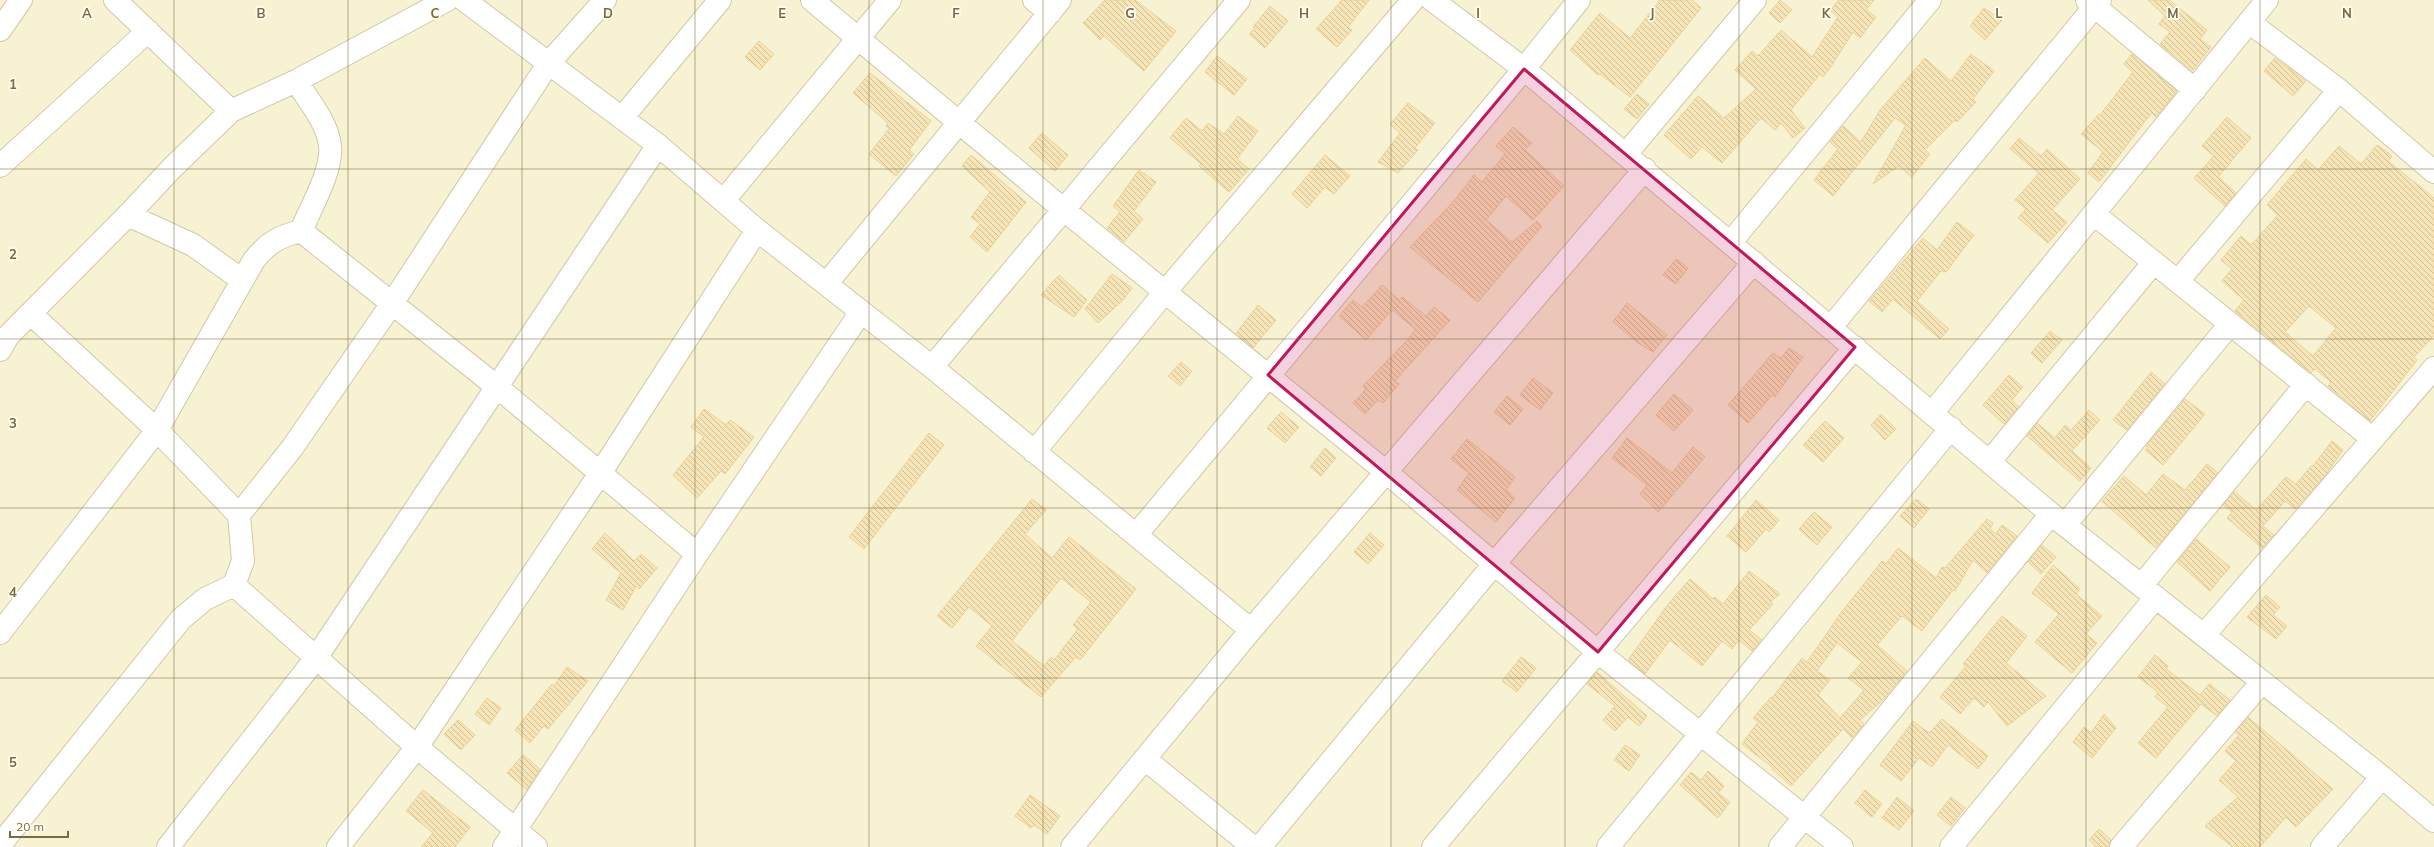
<svg xmlns="http://www.w3.org/2000/svg" width="2434" height="847" viewBox="0 0 2434 847" font-family="Mulish,sans-serif">
<style>
.residential{fill:#f7f2d1}
.building{fill:url(#building-back-hatch);stroke:#ebd297;fill-rule:evenodd}
.lines{fill:none;stroke-linecap:round;stroke-linejoin:round}
.minor-casing{stroke:#d1c8a8;stroke-width:24}
.minor{stroke:#fff;stroke-width:22}
.marked{fill:#c2185b;fill-opacity:0.2;stroke:#c2185b;stroke-width:3;stroke-linejoin:round}
.grid{fill:none;stroke:#7a6946;stroke-width:1;stroke-opacity:0.55}
.grid-label{font-size:13px;text-anchor:middle;font-weight:bold;fill:#7a6946;stroke:#fffeec;stroke-width:3.5;stroke-linejoin:round;paint-order:stroke}
</style>
<defs>
<pattern id="building-back-hatch" width="6" height="6" patternUnits="userSpaceOnUse"><rect width="6" height="6" fill="#f7e5b8"/><path d="M-1 5l2 2M0 0l6 6M5-1l2 2" fill="none" stroke="#cdbe97"/></pattern>
</defs>
<rect width="100%" height="100%" fill="#fefde3"/>
<path class="residential" d="M0 0H2434V847H0Z"/>
<path class="building" d="M1105 0H1135L1176 31 1144 71 1104 36 1100 40 1083 23Z
M1342 0H1369L1348 27 1352 30 1337 47 1316 29Z
M1660 0H1692L1701 8 1630 97 1600 74 1598 75 1570 50 1600 13 1630 38Z
M1780 0 1792 10 1780 23 1769 13Z
M1839 0H1874L1866 10 1876 17 1860 38 1853 32 1830 68 1823 77 1820 74 1791 110 1805 128 1793 138 1781 123 1775 130 1761 118 1722 163 1702 147 1691 159 1664 135 1698 96 1724 118 1756 89 1735 70 1752 51 1758 56 1781 30 1812 57 1838 17 1830 10Z
M2148 0H2169L2207 30 2200 39 2211 47 2192 71 2160 44 2170 32 2159 24 2165 16Z
M1270 6 1288 21 1265 48 1249 34 1255 28 1253 27Z
M1984 8 2002 20 1985 40 1970 26Z
M759 41 774 54 760 70 745 57Z
M1971 54 1994 71 1973 99 1976 102 1957 122 1955 120 1925 150 1930 154 1912 177 1899 166 1873 184 1906 125 1895 118 1833 196 1814 180 1838 149 1830 142 1843 126 1861 142 1880 110 1925 58 1951 81Z
M2132 54 2177 91 2156 117 2152 113 2146 120 2099 182 2088 173 2103 152 2081 134 2099 114 2100 115 2133 72 2124 64Z
M1217 56 1247 79 1234 95 1205 72Z
M2275 58 2306 81 2293 96 2264 71Z
M870 73 931 121 909 150 914 154 896 176 869 154 889 129 886 126 888 123 853 93Z
M1637 94 1649 104 1637 119 1624 109Z
M1408 103 1435 123 1415 148 1418 150 1398 173 1378 162 1400 133 1390 124Z
M1238 116 1258 131 1237 159 1249 169 1229 192 1199 166 1201 164 1170 138 1186 118 1202 131 1208 123 1224 134Z
M2227 117 2251 138 2218 177 2236 193 2225 206 2194 178 2214 156 2202 146Z
M1513 127 1532 143 1525 150 1564 186 1533 220 1506 196 1486 220 1512 242 1537 221 1542 226 1478 302 1410 247 1453 202 1474 175 1482 182 1505 154 1496 146Z
M1042 133 1068 155 1055 171 1029 148Z
M2019 138 2041 156 2047 149 2080 179 2052 210 2067 222 2048 243 2018 218 2026 209 2015 200 2039 173 2010 149Z
M2377 145 2392 156 2388 161 2434 198V336L2414 357 2417 360 2370 421 2328 386 2331 382 2315 369 2311 373 2235 311 2244 300 2222 281 2232 269 2221 260 2241 236 2251 245 2278 215 2267 205 2306 159 2318 170 2339 146 2361 164ZM2309 306 2336 328 2313 356 2285 332Z
M971 155 1026 202 987 252 970 237 980 224 971 217 990 192 962 166Z
M1325 155 1350 176 1334 194 1325 187 1307 208 1292 194Z
M1139 170 1156 182 1134 211 1143 219 1124 242 1107 228 1120 212 1113 206Z
M1957 222 1974 235 1946 272 1941 271 1917 301 1949 329 1940 339 1893 299 1882 312 1869 301 1923 238 1937 250Z
M1676 259 1688 268 1676 284 1663 275Z
M1112 274 1132 288 1123 300 1098 323 1085 309Z
M1059 275 1087 300 1074 317 1041 295Z
M1382 285 1399 300 1402 297 1426 316 1434 307 1450 320 1395 381 1399 384 1383 403 1378 400 1365 414 1353 403 1366 389 1363 386 1410 337 1415 329 1392 310 1366 340 1339 316 1353 300 1362 307Z
M1627 303 1667 335 1653 352 1638 343 1613 322Z
M1258 305 1276 320 1253 348 1236 333Z
M2050 331 2062 340 2042 363 2031 353Z
M1789 348 1803 357 1775 397 1772 395 1748 423 1728 405 1773 353 1781 358Z
M1181 362 1192 371 1180 386 1168 376Z
M2151 372 2165 384 2127 430 2113 420Z
M2009 375 2023 387 2012 400 2019 407 2004 424 1983 405Z
M1533 378 1553 393 1540 410 1520 395Z
M1674 394 1693 410 1674 431 1656 415Z
M1507 396 1523 409 1510 425 1494 412Z
M2185 399 2205 414 2163 465 2145 450 2148 447 2146 446Z
M704 409 726 425 730 420 754 437 725 474 721 471 697 498 673 475 704 437 691 427Z
M2089 410 2100 420 2072 451 2091 468 2080 481 2027 436 2037 423 2055 438 2065 425 2071 430Z
M1281 412 1299 427 1285 443 1267 428Z
M1881 414 1896 429 1885 440 1871 425Z
M1825 421 1844 438 1823 462 1803 445Z
M929 433 944 445 864 549 849 537Z
M1627 438 1672 473 1693 447 1705 457 1658 512 1640 494 1647 485 1612 458Z
M1467 439 1515 477 1506 490 1515 498 1496 522 1457 490 1469 473 1451 459Z
M2332 441 2343 450 2325 476 2295 509 2285 501 2263 526 2274 535 2262 548 2227 518 2232 512 2223 505 2234 491 2256 510 2286 477 2296 484 2312 465 2313 466Z
M1325 448 1336 458 1321 476 1310 467Z
M2207 464 2218 473 2156 548 2102 501 2124 476 2146 495 2163 474 2185 490Z
M1032 499 1046 510 1025 534 1052 558 1069 537 1136 589 1080 660 1076 657 1041 697 976 646 992 626 969 607 952 628 937 616ZM1061 578 1091 602 1073 625 1078 629 1054 660 1051 657 1044 666 1012 641Z
M1756 500 1779 520 1769 532 1766 529 1746 552 1727 536Z
M1915 500H1918L1929 509 1914 528 1900 516Z
M1814 512 1832 527 1817 545 1799 529Z
M1987 519 1993 523 1990 529 1996 534 2002 525 2017 536 1987 573 1973 560 1955 591 1953 590 1922 631 1902 616 1877 645 1907 671 1884 699 1860 720 1864 724 1852 738 1843 729 1791 786 1772 769 1773 768 1742 744 1758 722 1753 718 1771 697 1772 698 1802 658 1807 662 1840 614 1882 561 1886 564 1898 548 1936 578 1942 567 1945 568ZM1837 643 1862 662 1848 678 1864 690 1840 718 1818 695 1830 680 1817 671Z
M605 533 634 561 641 554 657 568 639 589 636 586 623 610 606 600 621 573 592 549Z
M1370 533 1384 545 1368 564 1354 552Z
M2196 539 2230 567 2210 591 2177 562Z
M2042 545 2056 557 2041 574 2028 562Z
M2053 565 2080 589 2076 594 2102 616 2086 634 2097 643 2072 673 2035 642 2059 614 2032 593Z
M1749 571 1780 594 1770 602 1773 604 1749 630 1762 640 1752 651 1739 640 1732 649 1722 641 1702 666 1670 640 1645 674 1628 660 1669 603 1690 579 1713 599 1715 597 1723 604Z
M2266 595 2280 607 2273 615 2287 626 2276 639 2247 617Z
M2002 616 2027 636 2006 663 2046 696 2007 726 1988 702 1984 707 1974 698 1960 714 1940 697 1966 666 1963 664Z
M2155 655 2168 666 2166 669 2200 695 2209 684 2230 700 2217 716 2201 704 2156 758 2138 743 2168 707 2155 697 2158 692 2138 677Z
M1521 657 1536 668 1517 692 1502 681Z
M567 667 588 681 548 729 544 726 530 743 515 730 552 684 554 686Z
M1597 672 1647 716 1639 726 1628 717 1615 731 1603 720 1615 706 1587 684Z
M487 698 501 708 489 725 475 714Z
M2104 714 2116 728 2092 758 2073 742 2084 727 2091 733Z
M2248 717 2333 789 2296 827 2286 817 2260 847H2233L2205 826 2238 797 2219 780 2236 761 2225 751 2239 735 2235 732Z
M1942 719 1988 756 1978 769 1948 745 1932 767 1919 758 1901 781 1880 765 1913 721 1929 733Z
M458 720 475 735 461 750 444 734Z
M1625 745 1640 755 1629 771 1614 760Z
M523 755 540 769 527 790 507 773Z
M1708 771 1724 786 1718 793 1730 802 1718 818 1680 785 1691 772 1701 780Z
M423 790 470 827 455 847H421L433 833 406 811Z
M1865 790 1882 804 1872 817 1855 803Z
M1030 795 1060 816 1047 834 1034 825 1031 828 1015 816Z
M1897 797 1914 811 1899 830 1882 818Z
M1951 797 1965 808 1951 826 1937 815Z
M2099 829 2111 840 2109 847H2096L2089 840Z"/>
<g class="lines">
<g class="minor-casing">
<path id="minor" d="M115 0 231 111
M464 0 658 145 757 230 932 367 1251 630
M812 0 1063 209 1385 471 1598 652 1842 847
M1034 0 1050 13
M1432 0 1524 69 2051 514 2382 777 2434 821
M2087 0 2195 90
M2249 22 2339 90 2434 172
M0 30 21 0
M296 81C308 100 328 123 330 146 333 170 310 209 301 231
M622 118 720 0
M1626 154 1755 0
M0 166 148 31
M724 200 890 0
M2094 214 2373 439
M128 215 193 245 242 280
M301 231 496 386 697 554
M1731 242 1930 0
M2178 281 2339 90
M827 283 1060 0
M31 314 157 430 239 515
M1831 327 2100 0
M0 350 8 336 128 215 172 168 231 111 296 81 447 0
M932 367 1239 0
M1933 412 2267 0
M1034 452 1165 292 1413 0
M1990 461 2154 262
M2065 525 2230 324
M1136 535 1524 69 1579 0
M234 585 417 747 536 847
M2142 585 2306 384
M0 633 157 430 254 260C269 242 278 237 301 231
M2204 635 2434 368
M1145 759 1253 847
M0 845 181 619 205 599 234 585 243 561 239 515 292 448 393 302 548 64 605 0
M168 847 316 658 658 145
M338 847 417 747 601 472 757 230
M504 847 697 554 861 312
M1072 847 1251 630 1645 169
M1260 847 1494 564 1754 262
M1433 847 1855 347
M1608 847 1951 428
M1780 847 2051 514
M1951 847 2156 597
M2121 847 2262 682
M2322 847 2382 777"/>
</g>
<use href="#minor" class="minor"/>
</g>
<path class="marked" d="M1524 69 1855 347 1598 652 1268 375Z"/>
<path class="grid" d="M174 0V847M348 0V847M522 0V847M695 0V847M869 0V847M1043 0V847M1217 0V847M1391 0V847M1565 0V847M1739 0V847M1912 0V847M2086 0V847M2260 0V847M0 169H2434M0 339H2434M0 508H2434M0 678H2434"/>
<g class="grid-label">
<text x="87" y="18">A</text>
<text x="261" y="18">B</text>
<text x="435" y="18">C</text>
<text x="608" y="18">D</text>
<text x="782" y="18">E</text>
<text x="956" y="18">F</text>
<text x="1130" y="18">G</text>
<text x="1304" y="18">H</text>
<text x="1478" y="18">I</text>
<text x="1652" y="18">J</text>
<text x="1826" y="18">K</text>
<text x="1999" y="18">L</text>
<text x="2173" y="18">M</text>
<text x="2347" y="18">N</text>
<text x="13" y="89">1</text>
<text x="13" y="259">2</text>
<text x="13" y="428">3</text>
<text x="13" y="597">4</text>
<text x="13" y="767">5</text>
</g>
<path d="M10 831v6h58v-6" fill="none" stroke="#7a6946" stroke-width="2"/>
<text x="16" y="831" font-size="12" fill="#7a6946" stroke="#fffeec" stroke-width="3" paint-order="stroke">20 m</text>
</svg>
